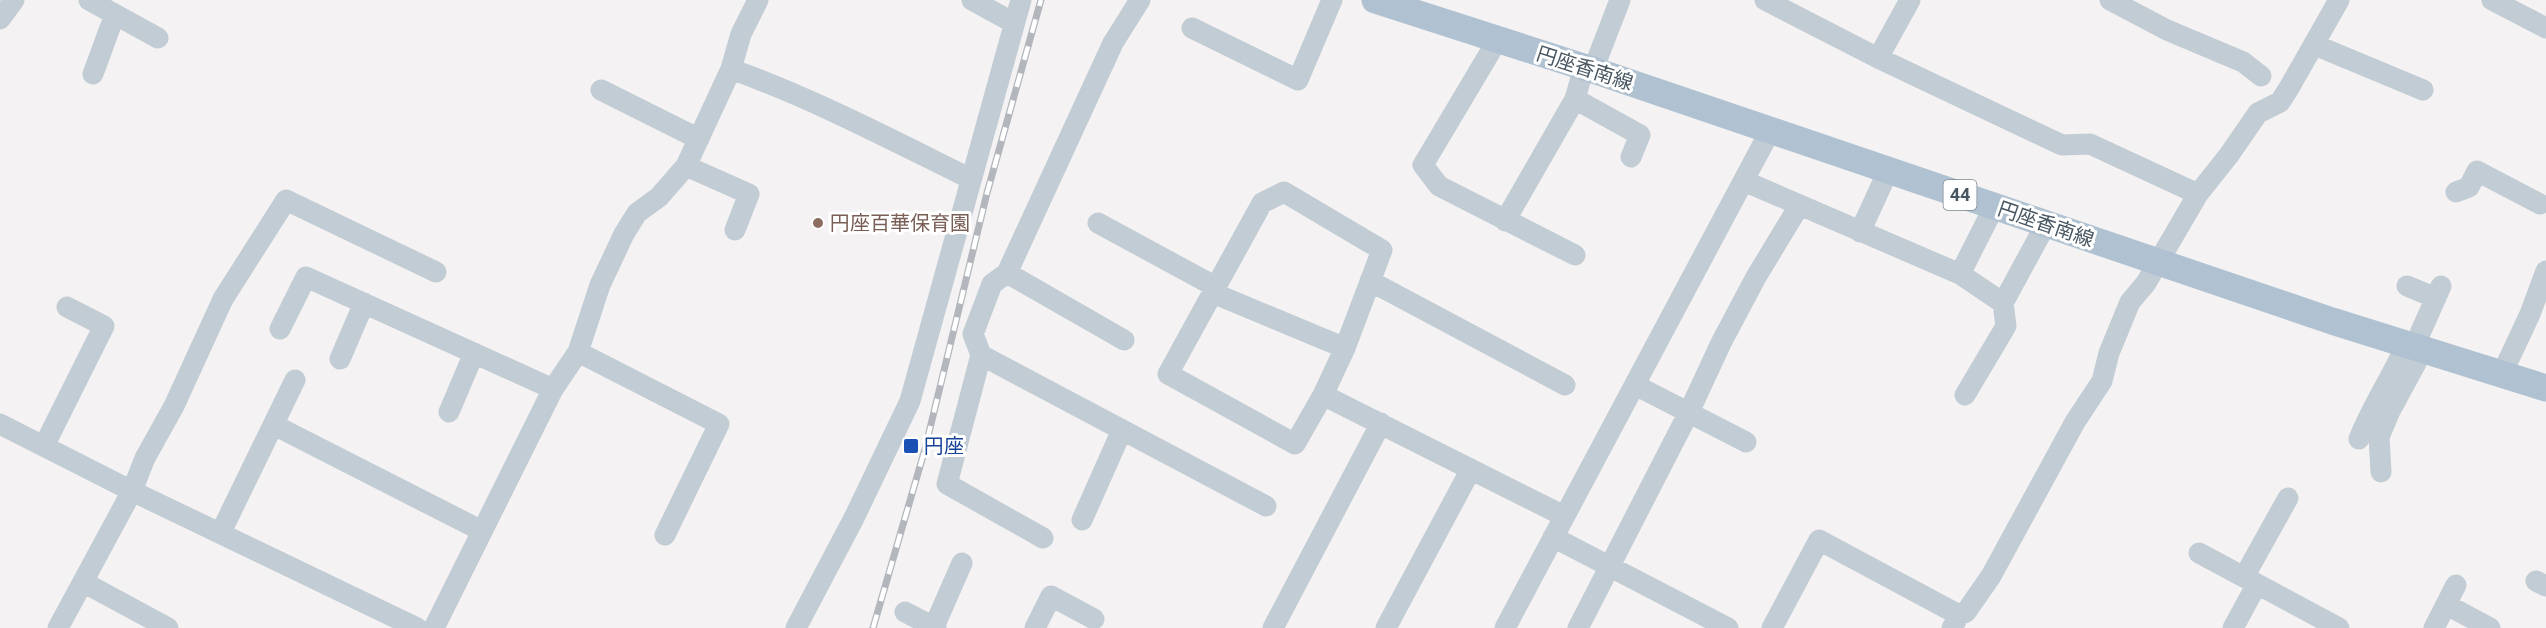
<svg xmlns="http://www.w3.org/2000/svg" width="2546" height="628" viewBox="0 0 2546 628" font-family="Roboto,'Noto Sans JP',sans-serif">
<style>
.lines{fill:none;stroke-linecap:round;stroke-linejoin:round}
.minor{stroke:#c2ccd4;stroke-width:21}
.major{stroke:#b0c2d2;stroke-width:27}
.rail-casing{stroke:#b3b7bd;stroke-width:7}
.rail{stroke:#fff;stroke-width:4.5;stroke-dasharray:14;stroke-linecap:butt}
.education-dot{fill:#8d6e63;stroke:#fff;stroke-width:2}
.transit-dot{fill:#1a4fb4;stroke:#fff;stroke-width:2}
.labels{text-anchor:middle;stroke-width:6;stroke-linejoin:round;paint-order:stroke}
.shield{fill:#fff;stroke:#7f8990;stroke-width:1.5}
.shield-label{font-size:18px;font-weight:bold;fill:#485661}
.street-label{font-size:20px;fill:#485661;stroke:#fff}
.education-label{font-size:20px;fill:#785e54;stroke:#fff;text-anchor:start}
.transit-label{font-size:20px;fill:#164399;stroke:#fff;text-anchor:start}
</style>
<rect width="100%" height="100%" fill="#f4f2f2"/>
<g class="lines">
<path class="minor" d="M89 0 158 38
M972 0 1014 23
M1765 0 1878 58 2062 145 2090 144 2198 194
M2110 0 2167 30 2243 62 2261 76
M2492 0 2546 28
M0 19 14 0
M1192 28 1298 80 1332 0
M1498 39 1423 165 1439 186 1575 255
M2315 45 2423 90
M1878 58 1910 0
M731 69C814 99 892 140 971 179
M1593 70 1620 0
M93 74 115 14
M601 90 699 139
M1575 99 1640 135 1631 157
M686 166 749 194 735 230
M1744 181 1960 274 2003 303
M1284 192 1382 250 1345 348 1323 395 1295 444 1168 374 1262 203Z
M2456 192 2469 187 2477 171 2540 204
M1505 221 1575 99 1584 67
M1098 223 1216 287
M1860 232 1888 171
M1007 273 1124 340
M1960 274 1994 207
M1370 281 1565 385
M2407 286 2436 298
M1213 293 1345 348
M280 329 306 277 553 389
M578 352 719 424 665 535
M981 355 1266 506
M340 359 364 303
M2501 376 2530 314 2546 271
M1635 385 1746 442
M1323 395 1564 516
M1965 395 2006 326 2003 303 2046 224
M449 412 474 353
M0 424 132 491 417 628
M274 425 482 531
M2359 439C2372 406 2392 377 2406 345
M44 446 104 326 67 307
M2381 472 2379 437 2390 411 2416 363 2414 347 2441 286
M1082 520 1122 430
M221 532 295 380
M1553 537 1728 628
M1043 538 947 484 981 355 973 334 992 284 1007 273 1113 43 1140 0
M2199 553 2339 628
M2244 577 2288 498
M2536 581 2546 586
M83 582 168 628
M2447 605 2490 628
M905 612 936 628
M934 627 962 563
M58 628 132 491 145 458 174 406 223 299 286 200 436 272
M434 628 553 389 578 352 600 285 624 234 637 213 659 197 686 166 731 69 741 34 758 0
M796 628 854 518 910 401 1021 0
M1035 628 1051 596 1094 619
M1273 628 1381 423
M1386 628 1471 469
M1505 628 1770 131
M1578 628 1689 412 1721 343 1756 277 1799 206
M1772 628 1819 540 1959 615
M1952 628 1959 615 1966 612 1991 576 2075 422 2102 381 2109 353 2130 302 2146 283 2198 194 2229 155 2258 113 2280 102 2289 88 2339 0
M2233 628 2257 584
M2434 628 2456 585"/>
<path class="major" d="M1375 0 1593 70 2332 321 2546 388"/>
<g class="rail-casing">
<path id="rail" d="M873 628 925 449 987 193 1041 0"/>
</g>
<use href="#rail" class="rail"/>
</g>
<circle class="education-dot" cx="818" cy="223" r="6"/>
<rect class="transit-dot" x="903" y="438" width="16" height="16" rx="3"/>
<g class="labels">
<rect class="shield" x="1943.5" y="180" width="33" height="30" rx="4.5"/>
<g class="shield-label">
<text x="1960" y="201">44</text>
</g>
<g class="street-label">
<text transform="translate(1585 68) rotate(18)" y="7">円座香南線</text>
<text transform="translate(2046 224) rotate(19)" y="7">円座香南線</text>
</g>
<g class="education-label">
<text x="830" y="230">円座百華保育園</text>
</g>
<g class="transit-label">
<text x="924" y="453">円座</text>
</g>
</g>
</svg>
